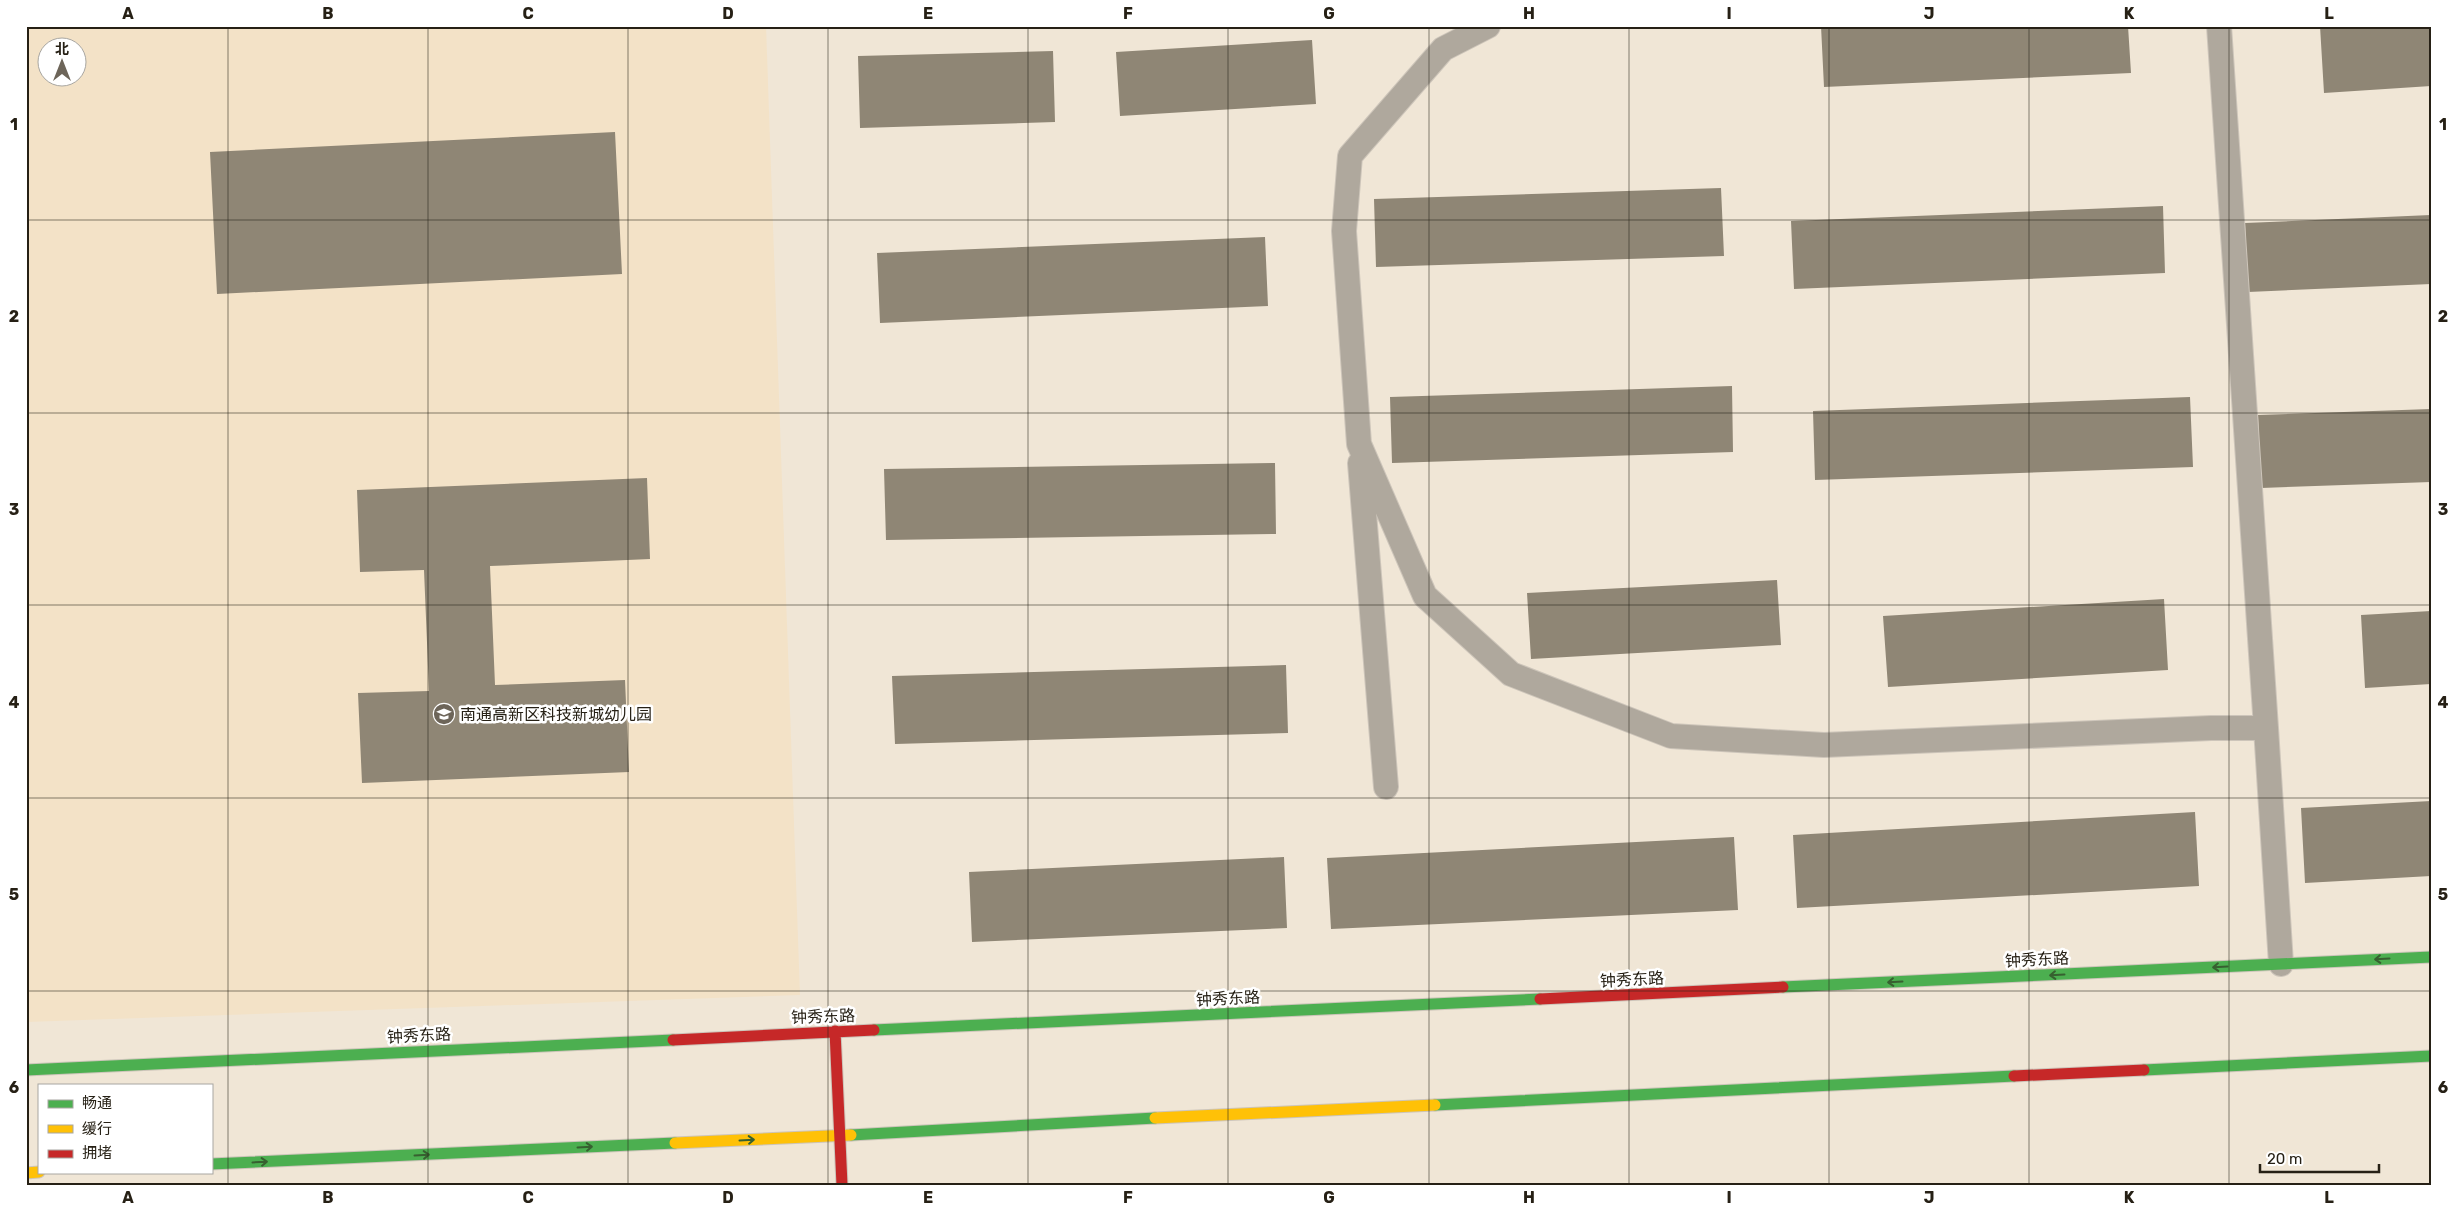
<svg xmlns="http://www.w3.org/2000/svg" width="2457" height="1211" viewBox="0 0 2457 1211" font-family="Rubik,'Noto Sans SC',sans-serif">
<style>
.built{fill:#f3e2c7;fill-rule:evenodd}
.building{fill:#8f8675}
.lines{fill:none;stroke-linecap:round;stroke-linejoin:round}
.lane-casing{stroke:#cdc5ba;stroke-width:26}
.fast-casing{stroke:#cdc5ba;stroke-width:13}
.slow-casing{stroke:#cdc5ba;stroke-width:13}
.jam-casing{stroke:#cdc5ba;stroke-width:13}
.lane{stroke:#afa89d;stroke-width:24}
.fast{stroke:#4caf50;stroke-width:11}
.slow{stroke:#ffc107;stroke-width:11}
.jam{stroke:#c62828;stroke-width:11}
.oneway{stroke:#376030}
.grid{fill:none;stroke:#262015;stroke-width:1;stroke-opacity:0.55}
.labels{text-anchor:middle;stroke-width:5;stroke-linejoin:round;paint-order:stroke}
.poi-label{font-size:16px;fill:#262015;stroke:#fff;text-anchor:start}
.street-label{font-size:16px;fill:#262015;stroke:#fff}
.neatline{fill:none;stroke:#262015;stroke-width:2}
.grid-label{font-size:16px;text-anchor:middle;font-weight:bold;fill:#262015}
</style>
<rect width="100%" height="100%" fill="#f0e6d6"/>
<path class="built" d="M26 26H766L800 995 26 1022ZM48 48H78V78H48Z"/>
<path class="building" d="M1821 26H2128L2131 73 1824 87Z
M2320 26H2431V86L2324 93Z
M1312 40 1316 104 1120 116 1116 52Z
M1053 51 1055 122 860 128 858 56Z
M615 132 622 274 217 294 210 152Z
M1721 188 1724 256 1376 267 1374 199Z
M2163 206 2165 273 1794 289 1791 221Z
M2431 215V284L2248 292 2245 223Z
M1265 237 1268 306 880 323 877 253Z
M1732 386 1733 452 1392 463 1390 397Z
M2190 397 2193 467 1815 480 1813 411Z
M2431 409V482L2261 488 2258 415Z
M1275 463 1276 534 886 540 884 469Z
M647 478 650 559 490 566 495 685 625 680 629 772 362 783 358 693 429 691 424 570 360 572 357 490Z
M1777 580 1781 645 1531 659 1527 593Z
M2164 599 2168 670 1888 687 1883 616Z
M2431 611V684L2365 688 2361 615Z
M1286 665 1288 733 895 744 892 676Z
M2431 801V876L2305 883 2301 808Z
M2195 812 2199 886 1797 908 1793 835Z
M1734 837 1738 910 1331 929 1327 858Z
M1284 857 1287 928 972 942 969 872Z"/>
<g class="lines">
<g class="lane-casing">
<path id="lane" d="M1488 26 1443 49 1350 156 1344 231 1359 444 1425 596 1511 674 1671 736 1824 745 2211 728H2266L2281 964
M2219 26 2266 728
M1360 463 1386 787"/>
</g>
<g class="fast-casing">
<path id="fast" d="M1783 987 2431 957
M874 1030 1540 999
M26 1070 673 1040
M2144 1070 2431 1056
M1435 1105 2014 1076
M851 1135 1155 1118
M211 1164 675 1143"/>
</g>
<g class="slow-casing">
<path id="slow" d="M1155 1118 1435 1105
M675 1143 851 1135
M26 1173 39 1172"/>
</g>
<g class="jam-casing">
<path id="jam" d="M1540 999 1783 987
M835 1031 842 1185
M673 1040 874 1030
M2014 1076 2144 1070"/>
</g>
<use href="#lane" class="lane"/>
<use href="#fast" class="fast"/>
<use href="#slow" class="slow"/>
<use href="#jam" class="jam"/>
</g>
<defs><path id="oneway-shaft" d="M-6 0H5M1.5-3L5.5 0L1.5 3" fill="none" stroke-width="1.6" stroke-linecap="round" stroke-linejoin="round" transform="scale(1.25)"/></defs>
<g class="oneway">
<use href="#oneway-shaft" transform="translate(2382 959) rotate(177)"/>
<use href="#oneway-shaft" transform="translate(2220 967) rotate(177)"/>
<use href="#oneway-shaft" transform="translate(2057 975) rotate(177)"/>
<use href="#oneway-shaft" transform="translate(1895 982) rotate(177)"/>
<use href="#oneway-shaft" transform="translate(747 1140) rotate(-3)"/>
<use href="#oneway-shaft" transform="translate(585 1147) rotate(-3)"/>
<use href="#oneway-shaft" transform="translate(422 1155) rotate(-3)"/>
<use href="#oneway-shaft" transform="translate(260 1162) rotate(-3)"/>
</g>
<path class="grid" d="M228 26V1185M428 26V1185M628 26V1185M828 26V1185M1028 26V1185M1228 26V1185M1429 26V1185M1629 26V1185M1829 26V1185M2029 26V1185M2229 26V1185M26 220H2431M26 413H2431M26 605H2431M26 798H2431M26 991H2431"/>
<defs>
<g id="school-disc" transform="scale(1.125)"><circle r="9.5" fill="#6d6559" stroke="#fff"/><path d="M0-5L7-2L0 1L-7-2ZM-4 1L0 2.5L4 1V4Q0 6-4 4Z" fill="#fff"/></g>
</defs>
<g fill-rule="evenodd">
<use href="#school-disc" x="444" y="714"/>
</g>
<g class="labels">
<g class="poi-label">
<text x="460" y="720">南通高新区科技新城幼儿园</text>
</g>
<g class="street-label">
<text transform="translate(2037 959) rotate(-3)" y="6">钟秀东路</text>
<text transform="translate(1632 979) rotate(-3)" y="6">钟秀东路</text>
<text transform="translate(1228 998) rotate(-3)" y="6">钟秀东路</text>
<text transform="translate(823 1016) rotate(-2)" y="6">钟秀东路</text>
<text transform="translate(419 1035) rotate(-3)" y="6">钟秀东路</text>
</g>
</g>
<rect width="2457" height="1211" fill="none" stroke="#ffffff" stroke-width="55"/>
<rect x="38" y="1084" width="175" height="90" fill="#ffffff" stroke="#a8a6a1"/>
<rect x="48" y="1100" width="25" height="8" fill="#4caf50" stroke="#a8a6a1"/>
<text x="82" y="1108" font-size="15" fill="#262015">畅通</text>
<rect x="48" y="1125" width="25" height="8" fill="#ffc107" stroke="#a8a6a1"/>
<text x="82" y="1134" font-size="15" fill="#262015">缓行</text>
<rect x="48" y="1150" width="25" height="8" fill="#c62828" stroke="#a8a6a1"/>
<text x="82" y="1158" font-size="15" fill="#262015">拥堵</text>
<g transform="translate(62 62)"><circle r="24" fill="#ffffff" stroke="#a8a6a1"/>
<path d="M0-4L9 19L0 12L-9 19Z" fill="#6d6559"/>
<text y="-8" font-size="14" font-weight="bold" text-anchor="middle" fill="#262015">北</text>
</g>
<path d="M2260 1164v8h119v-8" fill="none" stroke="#262015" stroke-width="2.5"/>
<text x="2267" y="1164" font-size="15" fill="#262015" stroke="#ffffff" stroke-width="4" paint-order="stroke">20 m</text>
<rect x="28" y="28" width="2402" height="1156" class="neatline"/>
<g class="grid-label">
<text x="128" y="19">A</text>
<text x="328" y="19">B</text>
<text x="528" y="19">C</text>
<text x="728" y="19">D</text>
<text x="928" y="19">E</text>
<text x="1128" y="19">F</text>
<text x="1329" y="19">G</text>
<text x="1529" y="19">H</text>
<text x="1729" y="19">I</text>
<text x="1929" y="19">J</text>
<text x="2129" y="19">K</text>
<text x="2329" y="19">L</text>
<text x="14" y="130">1</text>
<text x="2443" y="130">1</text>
<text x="14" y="322">2</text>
<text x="2443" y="322">2</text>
<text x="14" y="515">3</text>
<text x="2443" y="515">3</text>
<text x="14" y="708">4</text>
<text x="2443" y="708">4</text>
<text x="14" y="900">5</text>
<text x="2443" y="900">5</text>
<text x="14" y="1093">6</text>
<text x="2443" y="1093">6</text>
<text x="128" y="1203">A</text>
<text x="328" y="1203">B</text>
<text x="528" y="1203">C</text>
<text x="728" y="1203">D</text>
<text x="928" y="1203">E</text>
<text x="1128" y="1203">F</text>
<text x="1329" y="1203">G</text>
<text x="1529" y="1203">H</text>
<text x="1729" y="1203">I</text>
<text x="1929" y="1203">J</text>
<text x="2129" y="1203">K</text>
<text x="2329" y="1203">L</text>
</g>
</svg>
